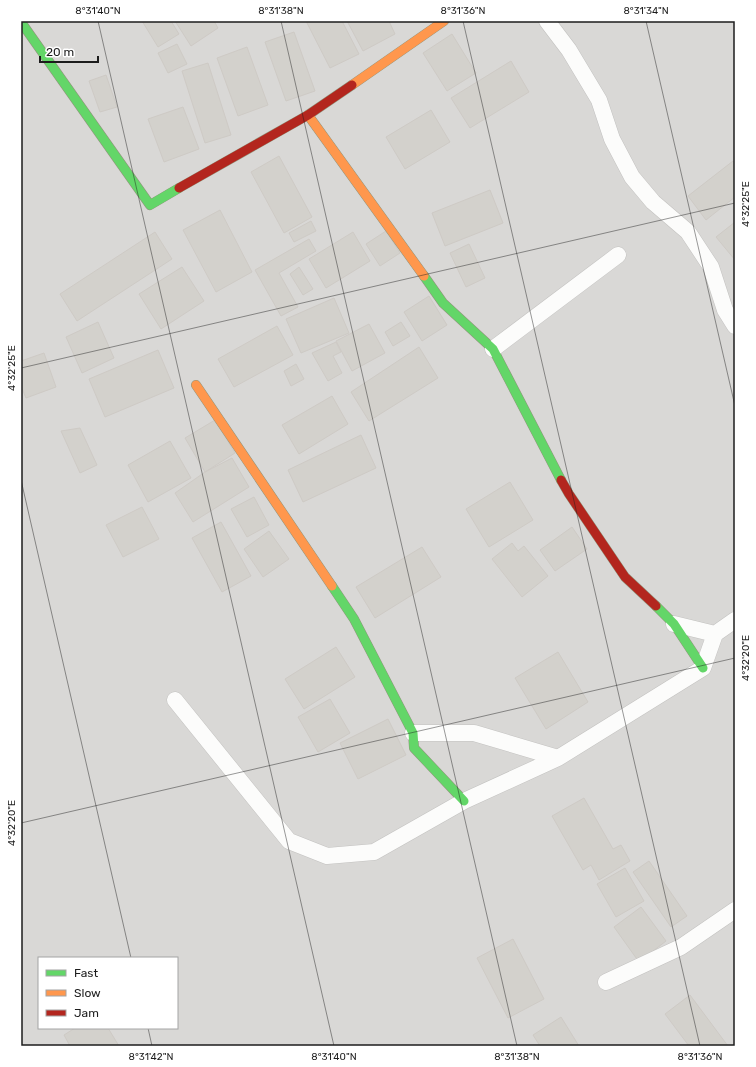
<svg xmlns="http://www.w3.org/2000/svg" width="756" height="1067" viewBox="0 0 756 1067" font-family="Rubik,sans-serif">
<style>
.residential{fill:#d9d8d6;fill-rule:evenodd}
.building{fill:#d3d1cc;stroke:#cecac5}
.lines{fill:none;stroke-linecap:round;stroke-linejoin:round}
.street-casing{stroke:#c3c2c0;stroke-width:17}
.fast-casing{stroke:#91957c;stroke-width:10}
.slow-casing{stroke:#91957c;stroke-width:10}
.jam-casing{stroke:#91957c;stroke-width:10}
.street{stroke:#fcfcfb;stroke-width:16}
.fast{stroke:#63d668;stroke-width:9}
.slow{stroke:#ff974d;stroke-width:9}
.jam{stroke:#b3261e;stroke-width:9}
.ticks{fill:none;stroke:#1c1c1c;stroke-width:1;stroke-opacity:0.45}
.neatline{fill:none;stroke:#1c1c1c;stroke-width:1.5}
.ticks-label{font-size:10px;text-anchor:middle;fill:#1c1c1c}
</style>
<rect width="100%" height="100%" fill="#eae9e4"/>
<path class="residential" d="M21 21H735V1046H21ZM39 958H177V1028H39Z"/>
<path class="building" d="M142 21H171L179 34 158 47Z
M175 21H214L218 28 191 46Z
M306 21H342L359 54 330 68Z
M347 21H389L395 34 363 51Z
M294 32 315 91 286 101 265 42Z
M452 34 476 73 447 91 423 53Z
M177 44 187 64 168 73 158 53Z
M247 47 268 105 238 116 217 58Z
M511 61 529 92 470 128 451 98Z
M208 63 231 135 205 143 182 71Z
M106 75 117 107 100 112 89 81Z
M183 107 199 149 164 162 148 119Z
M431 110 450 142 405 169 386 137Z
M279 156 312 217 284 233 251 172Z
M733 161 735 164V197L706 220 688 196Z
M490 190 503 223 445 246 432 213Z
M220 210 252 272 216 292 183 230Z
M311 221 316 231 294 242 289 233Z
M735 222V260L716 237Z
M386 231 400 253 380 266 366 244Z
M155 232 172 259 77 321 60 294Z
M353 232 370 261 326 288 309 259Z
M309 239 316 251 279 273 298 307 281 316 255 270Z
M469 244 485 278 466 287 450 253Z
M182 267 204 301 161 329 139 294Z
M299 267 313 289 303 295 290 274Z
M429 296 447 325 422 341 404 312Z
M334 298 349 333 301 353 286 319Z
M98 322 114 358 82 373 66 337Z
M401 322 410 336 393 346 385 332Z
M369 324 385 353 352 371 336 341Z
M277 326 293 355 234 387 218 359Z
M336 342 341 352 333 356 342 373 328 381 312 353Z
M419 347 438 378 369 421 351 392Z
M158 350 174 388 105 417 89 379Z
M44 353 56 387 26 398 21 386V361Z
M296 364 304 379 291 386 284 371Z
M332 396 348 424 299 454 282 425Z
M215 420 235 453 205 472 185 438Z
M80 428 97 465 80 473 61 431Z
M361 435 376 468 303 502 288 470Z
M170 441 191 478 148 502 128 465Z
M232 458 249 487 193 522 175 493 205 472Z
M510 482 533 520 489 547 466 509Z
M254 497 269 525 247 537 231 509Z
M142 507 159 539 123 557 106 525Z
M221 522 251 576 222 592 192 538Z
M572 527 587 549 555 571 540 550Z
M269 531 289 559 263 577 244 549Z
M512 543 518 551 524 546 548 576 522 597 492 559Z
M422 547 441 577 375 618 356 587Z
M336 647 355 677 304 709 285 679Z
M558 652 588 702 546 729 515 678Z
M330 699 350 733 318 752 298 717Z
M388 719 406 755 358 779 340 743Z
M584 798 613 849 621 845 630 861 599 880 591 865 583 870 552 816Z
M649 861 687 916 671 927 633 872Z
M625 868 644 901 616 917 597 884Z
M641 907 666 941 639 962 614 927Z
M513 939 544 999 508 1018 477 958Z
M690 995 728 1046H689L665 1014Z
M561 1017 579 1046H540L533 1035Z
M75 1028H108L119 1046H70L64 1035Z"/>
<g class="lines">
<g class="street-casing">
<path id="street" d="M547 21 569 50 599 100 612 139 632 177 653 202 688 232 711 267 725 310 735 326
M493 349 618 255
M674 624 715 634
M175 700 289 841 327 856 374 852 464 801 558 758
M413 733H474L558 758 703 668 715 634 735 620
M606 982 681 947 735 910"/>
</g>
<g class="fast-casing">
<path id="fast" d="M21 22 150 205 179 188
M424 276 443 303 493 349 561 480
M332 586 354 619 413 733 414 748 464 801
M656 606 674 624 703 668"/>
</g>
<g class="slow-casing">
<path id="slow" d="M352 85 444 21
M308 115 424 276
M196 385 332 586"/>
</g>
<g class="jam-casing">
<path id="jam" d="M179 188 308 115 352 85
M561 480 569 494 625 577 656 606"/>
</g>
<use href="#street" class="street"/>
<use href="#fast" class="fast"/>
<use href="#slow" class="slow"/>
<use href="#jam" class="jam"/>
</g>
<path class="ticks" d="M98 21 334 1046M281 21 517 1046M463 21 700 1046M646 21 735 406M21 368 735 203M21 480 131 958M21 823 735 658M148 1028 152 1046"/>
<rect width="756" height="1067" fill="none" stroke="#ffffff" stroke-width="44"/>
<rect x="38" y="957" width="140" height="72" fill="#ffffff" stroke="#a4a4a4"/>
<rect x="46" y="970" width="20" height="6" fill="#63d668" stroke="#a4a4a4"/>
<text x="74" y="977" font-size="12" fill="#1c1c1c">Fast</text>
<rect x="46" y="990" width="20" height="6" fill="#ff974d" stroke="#a4a4a4"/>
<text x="74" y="997" font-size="12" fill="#1c1c1c">Slow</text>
<rect x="46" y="1010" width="20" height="6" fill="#b3261e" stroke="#a4a4a4"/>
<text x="74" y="1017" font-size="12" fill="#1c1c1c">Jam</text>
<path d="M40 56v6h58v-6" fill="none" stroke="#1c1c1c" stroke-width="2"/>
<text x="46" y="56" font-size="12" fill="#1c1c1c" stroke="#ffffff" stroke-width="3" paint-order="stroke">20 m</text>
<rect x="22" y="22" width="712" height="1023" class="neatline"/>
<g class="ticks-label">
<text x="98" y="14">8°31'40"N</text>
<text x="281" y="14">8°31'38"N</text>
<text x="463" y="14">8°31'36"N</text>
<text x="646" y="14">8°31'34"N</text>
<text transform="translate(745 204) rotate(-90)" y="4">4°32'25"E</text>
<text transform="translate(11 368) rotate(-90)" y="4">4°32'25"E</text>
<text transform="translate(745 658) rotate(-90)" y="4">4°32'20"E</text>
<text transform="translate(11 823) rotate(-90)" y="4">4°32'20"E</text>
<text x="151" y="1060">8°31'42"N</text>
<text x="334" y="1060">8°31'40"N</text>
<text x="517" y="1060">8°31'38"N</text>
<text x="700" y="1060">8°31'36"N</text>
</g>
</svg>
